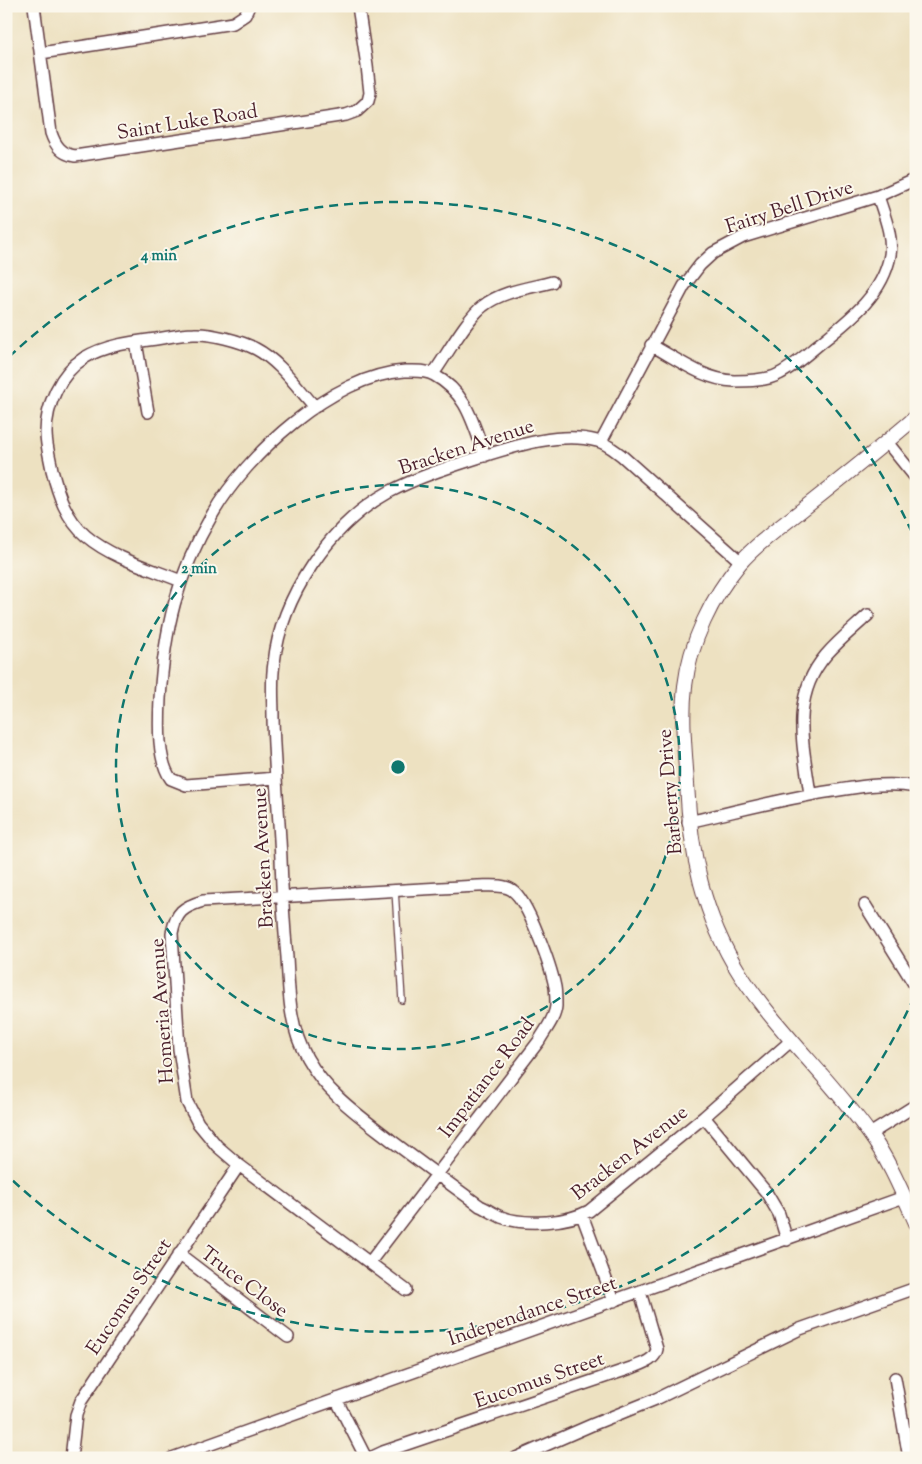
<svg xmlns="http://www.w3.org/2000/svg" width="922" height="1464" viewBox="0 0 922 1464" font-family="'Sorts Mill Goudy',serif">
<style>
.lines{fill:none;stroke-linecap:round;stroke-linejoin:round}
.service-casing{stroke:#623c42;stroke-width:8}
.minor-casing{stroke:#623c42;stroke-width:14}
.tertiary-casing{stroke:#623c42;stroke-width:16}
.service{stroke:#fff;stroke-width:5.5}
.minor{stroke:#fff;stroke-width:11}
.tertiary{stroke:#fff;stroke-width:14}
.ring{fill:none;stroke:#0f766e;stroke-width:2.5;stroke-dasharray:9 6}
.labels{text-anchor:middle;stroke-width:4;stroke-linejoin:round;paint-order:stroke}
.street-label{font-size:20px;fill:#4a1f2b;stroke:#fbf7ec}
.centre{fill:#0f766e;stroke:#fbf7ec;stroke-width:2.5}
.ring-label{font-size:15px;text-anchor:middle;font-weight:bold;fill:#0f766e;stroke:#fbf7ec;stroke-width:4;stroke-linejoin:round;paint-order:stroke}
</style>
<rect width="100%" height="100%" fill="#fbf7ec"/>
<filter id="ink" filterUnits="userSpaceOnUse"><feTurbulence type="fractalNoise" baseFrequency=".02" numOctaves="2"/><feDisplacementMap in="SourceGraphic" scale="10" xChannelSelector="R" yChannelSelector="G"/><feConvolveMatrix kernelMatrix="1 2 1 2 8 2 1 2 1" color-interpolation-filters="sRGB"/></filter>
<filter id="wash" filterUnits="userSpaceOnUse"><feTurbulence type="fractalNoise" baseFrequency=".0096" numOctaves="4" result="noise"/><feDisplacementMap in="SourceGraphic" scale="20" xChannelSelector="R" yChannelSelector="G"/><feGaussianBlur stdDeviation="1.12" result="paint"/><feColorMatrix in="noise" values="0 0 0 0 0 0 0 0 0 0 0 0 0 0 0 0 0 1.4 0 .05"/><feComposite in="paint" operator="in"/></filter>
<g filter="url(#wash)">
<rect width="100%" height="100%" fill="#ede1c1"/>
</g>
<g filter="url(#ink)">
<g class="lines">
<g class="service-casing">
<path id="service" d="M395 890 402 1000"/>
</g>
<g class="minor-casing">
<path id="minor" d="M34 6 51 133C55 145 61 154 75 156L307 121 346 115 357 111 368 101 370 93 367 66 358 6
M41 53 233 23 245 15 249 6
M136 342 148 412
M651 345C677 359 704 380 734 381 747 381 767 381 779 374 793 367 806 355 818 345 848 321 883 295 890 255 893 236 884 215 878 196
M433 374C446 356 467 318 483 306 502 291 530 288 552 282
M886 441 916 478
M601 442 684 286 700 265 713 253 743 237 878 196 916 179
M741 562 621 455C614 450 606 443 597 441 561 431 515 446 480 457 449 467 418 477 389 492 330 524 281 597 274 663 271 681 273 700 273 718 274 765 279 812 281 859 282 892 284 925 287 957 289 992 289 1027 307 1058 327 1094 360 1116 392 1141 421 1163 450 1184 480 1206 487 1209 494 1214 501 1217 525 1226 567 1223 589 1211L704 1117 792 1040
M181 581C149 568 112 558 86 536 66 519 58 494 52 470 50 458 46 445 46 433 46 405 60 373 84 358 105 345 133 342 156 339 169 337 182 334 194 334 210 333 241 341 256 349 279 361 297 387 315 407
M276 778 186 785 171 779C157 760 159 722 160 699 164 630 177 575 212 515 246 455 333 375 405 371 414 371 426 370 434 375 467 393 473 423 485 456
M810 794C803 744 790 697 826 655 839 640 854 628 868 615
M688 822C738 811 788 797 839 790 865 786 890 782 916 787
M865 905 916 987
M704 1117 766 1192 779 1214 787 1240
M870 1134 916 1105
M582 1215 614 1301
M179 1254 288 1337
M370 1262 539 1041C545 1030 555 1019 556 1006 556 1000 556 993 555 987 551 967 528 900 512 890 503 884 489 886 478 886L203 901C183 907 176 912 172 933L179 1049 187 1102 198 1123 217 1146 239 1165 406 1290
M895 1378 909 1458
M336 1399 366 1458
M71 1458 76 1415 81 1401 239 1165
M172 1458 904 1197
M370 1458 383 1452 634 1367C644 1363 655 1360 657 1349L640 1292
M516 1458 594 1424 656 1399 800 1329 916 1288"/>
</g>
<g class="tertiary-casing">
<path id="tertiary" d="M916 417C879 449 841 479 803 509 782 526 757 543 740 563 712 597 690 642 685 686 681 719 685 751 687 784 690 851 703 916 740 974 777 1031 829 1077 869 1133 889 1160 902 1192 916 1223"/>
</g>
<use href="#service" class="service"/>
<use href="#minor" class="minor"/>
<use href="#tertiary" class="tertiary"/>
</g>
</g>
<g class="ring">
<circle cx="398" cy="767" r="282"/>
<path d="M914 997A565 565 0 0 1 9 1177M9 357A565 565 0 0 1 914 537"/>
</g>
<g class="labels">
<g class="street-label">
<text transform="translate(187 121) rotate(-9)" y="7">Saint Luke Road</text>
<text transform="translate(789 206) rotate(-18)" y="7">Fairy Bell Drive</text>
<text transform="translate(466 446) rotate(-18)" y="7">Bracken Avenue</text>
<text transform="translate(669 792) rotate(-95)" y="7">Barberry Drive</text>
<text transform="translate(262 858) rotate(-93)" y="7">Bracken Avenue</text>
<text transform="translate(161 1011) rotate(-94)" y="7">Homeria Avenue</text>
<text transform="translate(486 1077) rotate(-53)" y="7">Impatiance Road</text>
<text transform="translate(629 1152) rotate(-38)" y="7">Bracken Avenue</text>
<text transform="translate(245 1281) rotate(37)" y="7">Truce Close</text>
<text transform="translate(128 1296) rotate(-56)" y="7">Eucomus Street</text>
<text transform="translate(532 1310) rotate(-19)" y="7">Independance Street</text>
<text transform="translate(539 1379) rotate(-19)" y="7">Eucomus Street</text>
</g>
</g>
<circle cx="398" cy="767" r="8" class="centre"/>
<g class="ring-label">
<text x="159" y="260">4 min</text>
<text x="199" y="573">2 min</text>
</g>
<rect width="922" height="1464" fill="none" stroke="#fbf7ec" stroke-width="25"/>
</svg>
